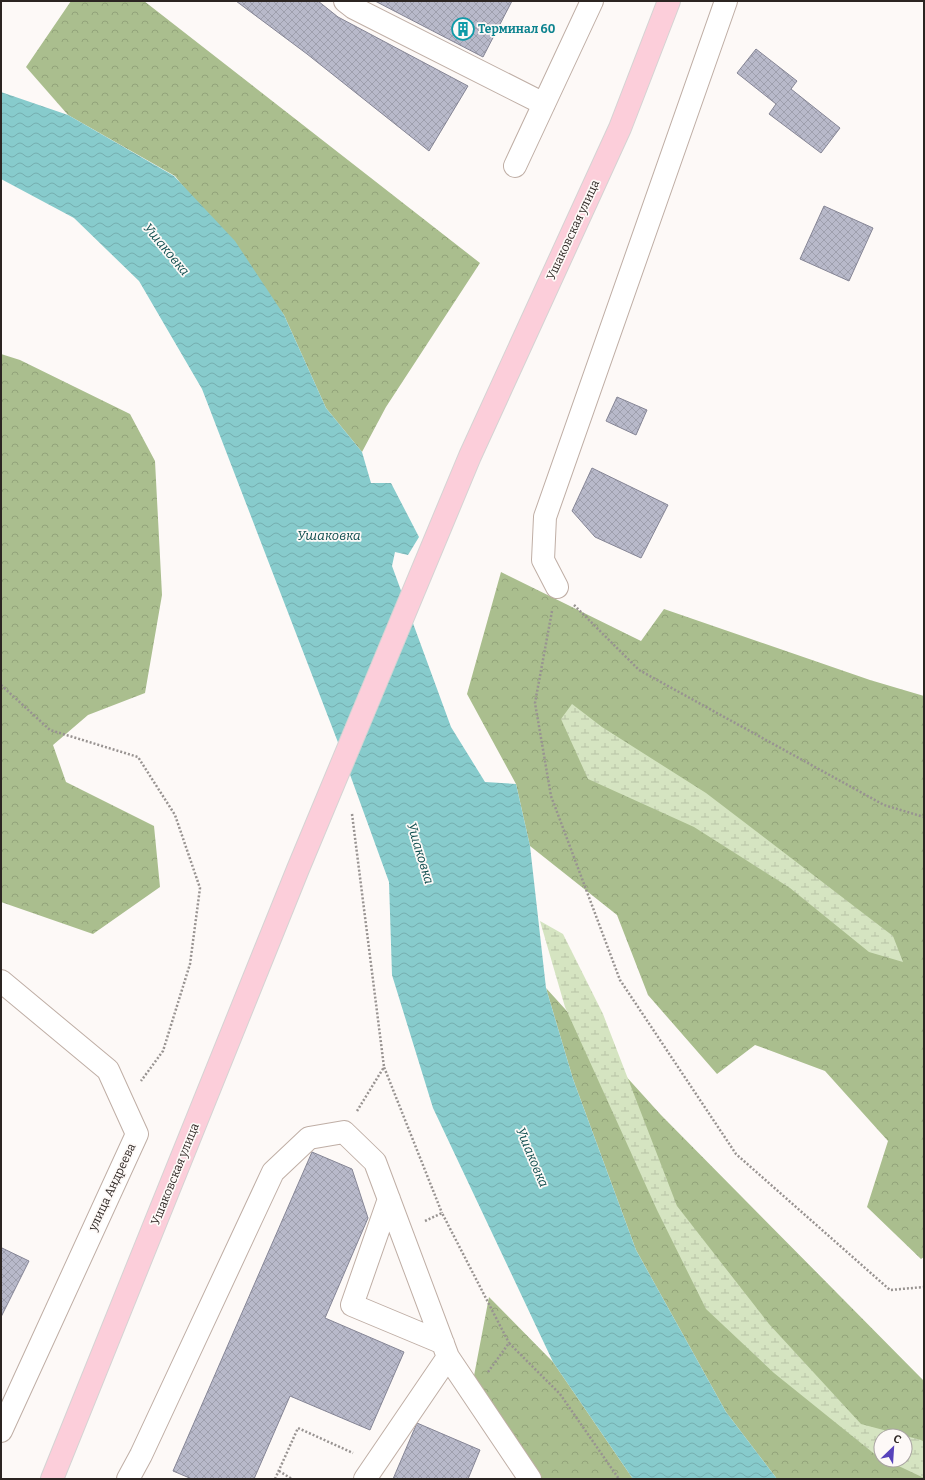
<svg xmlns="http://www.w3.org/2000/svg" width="925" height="1480" viewBox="0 0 925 1480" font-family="Bitter,serif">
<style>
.forest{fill:url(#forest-crowns);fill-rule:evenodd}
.wetland{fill:url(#wetland-marsh)}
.water{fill:url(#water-waves)}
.building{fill:url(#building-cross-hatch);stroke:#858595}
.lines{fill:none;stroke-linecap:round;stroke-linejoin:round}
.minor-casing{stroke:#bfaea5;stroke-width:24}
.major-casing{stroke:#d5d3d3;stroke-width:24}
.path{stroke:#989391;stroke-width:2.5;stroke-dasharray:2 2;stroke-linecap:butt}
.minor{stroke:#fff;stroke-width:22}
.major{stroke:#fcceda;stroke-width:22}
.labels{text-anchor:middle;stroke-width:3.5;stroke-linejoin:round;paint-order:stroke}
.culture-label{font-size:12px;font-weight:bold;fill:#0d838f;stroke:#fdf9f7;text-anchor:start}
.street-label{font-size:12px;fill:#2c2522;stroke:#fdf9f7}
.water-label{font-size:13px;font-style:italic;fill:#0c4b4c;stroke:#fdf9f7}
</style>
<defs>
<pattern id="forest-crowns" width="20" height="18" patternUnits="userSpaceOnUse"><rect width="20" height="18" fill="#aabe8e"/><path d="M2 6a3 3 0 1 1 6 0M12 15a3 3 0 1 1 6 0" fill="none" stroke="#92a37a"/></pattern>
<pattern id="wetland-marsh" width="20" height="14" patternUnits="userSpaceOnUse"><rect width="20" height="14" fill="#d5e4c1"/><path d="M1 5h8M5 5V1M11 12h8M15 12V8" fill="none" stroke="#b7c3a6"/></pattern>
<pattern id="water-waves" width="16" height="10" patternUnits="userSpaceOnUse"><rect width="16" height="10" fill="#87cbcc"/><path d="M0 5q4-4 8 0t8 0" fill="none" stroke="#75aeaf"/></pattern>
<pattern id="building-cross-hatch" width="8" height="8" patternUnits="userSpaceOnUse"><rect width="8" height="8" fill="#b8b9ca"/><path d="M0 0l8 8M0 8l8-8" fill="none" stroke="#9e9fad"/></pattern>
</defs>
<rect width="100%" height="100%" fill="#fdf9f7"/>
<path class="forest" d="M71 1H144L480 263 386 407 362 452 326 408 284 315 175 176 68 115 26 67Z
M1 354 20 360 130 414 155 461 162 595 145 693 88 715 53 745 66 782 154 826 160 887 93 934 1 902Z
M501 572 641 641 664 609 870 680 924 696V1257L921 1259 867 1207 888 1141 825 1071 755 1045 717 1074 648 995 617 915 530 846 516 784 467 694Z
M546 988 661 1115 924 1381V1479H777L726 1412 636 1250 573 1079ZM881 1436H905V1460H881Z
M489 1297 553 1362 633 1479H518L469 1402Z"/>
<path class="wetland" d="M572 704 602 727 706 793 893 936 903 962 869 952 790 888 694 827 588 779 561 719Z
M540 921 563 934 603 1014 677 1206 769 1324 861 1424 921 1440 924 1442V1478L886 1460H905V1436H881V1458L877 1456 774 1373 706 1309 657 1210 565 1007Z"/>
<path class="water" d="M1 92 68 115 174 176 235 241 284 315 326 408 362 452 371 483H391L419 537 408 555 395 552 392 566 451 727 485 782 516 784 530 846 546 988 573 1079 636 1250 726 1412 777 1479H633L553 1362 433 1108 392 975 389 882 344 758 202 389 139 281 74 218 1 179Z"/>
<path class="building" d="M236 1H318L338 17 468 86 429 151 307 54Z
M375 1H512L483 57Z
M756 49 797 81 791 89 840 128 821 153 769 114 776 104 737 73Z
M824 206 873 228 849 281 800 259Z
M617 397 647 410 636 435 606 421Z
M592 468 668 505 641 558 595 537 572 511Z
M312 1152 352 1169 368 1218 325 1318 404 1352 370 1430 290 1396 254 1479H192L173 1471Z
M2 1248 29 1261 1 1317V1251Z
M417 1423 480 1450 468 1479H393Z"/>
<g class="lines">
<g class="minor-casing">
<path id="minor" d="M345 1 354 8 544 104
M515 166 592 1
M557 587 543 560 545 517 726 1
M1 981 108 1070 137 1134 1 1431
M389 1199 352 1305 443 1343
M128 1479 141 1455 273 1172 309 1138 344 1132 375 1162 448 1357 530 1479
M365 1479 448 1357"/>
</g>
<g class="major-casing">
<path id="major" d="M52 1479 298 869 470 456 620 128 669 1"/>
</g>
<path class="path" d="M574 605 639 670 884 805 924 817
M552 611 535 703 551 796 620 980 736 1154 890 1290 924 1287
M1 685 50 730 138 757 175 815 200 888 190 964 163 1051 141 1081
M352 814 384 1067
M357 1111 384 1067 442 1213
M425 1221 442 1213 509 1343
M488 1372 509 1343 560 1394 619 1479
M279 1471 292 1479
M275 1479 298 1428 353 1453"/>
<use href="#minor" class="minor"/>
<use href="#major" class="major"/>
</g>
<defs>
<g id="building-ring" transform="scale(1.15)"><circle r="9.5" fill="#fdf9f7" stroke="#0f9aa8" stroke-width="1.5"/><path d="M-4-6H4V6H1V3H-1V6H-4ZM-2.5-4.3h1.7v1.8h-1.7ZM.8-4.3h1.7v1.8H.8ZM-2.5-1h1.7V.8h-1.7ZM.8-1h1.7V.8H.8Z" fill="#0f9aa8"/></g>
</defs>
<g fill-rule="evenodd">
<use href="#building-ring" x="463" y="29"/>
</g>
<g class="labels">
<g class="culture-label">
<text x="478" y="33">Терминал 60</text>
</g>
<g class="street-label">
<text transform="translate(573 230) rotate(-65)" y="4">Ушаковская улица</text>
<text transform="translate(175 1174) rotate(-68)" y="4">Ушаковская улица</text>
<text transform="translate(112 1187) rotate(-65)" y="4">улица Андреева</text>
</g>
<g class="water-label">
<text transform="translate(167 249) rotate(50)" y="5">Ушаковка</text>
<text x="329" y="540">Ушаковка</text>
<text transform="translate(421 853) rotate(73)" y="5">Ушаковка</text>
<text transform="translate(533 1157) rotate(67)" y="5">Ушаковка</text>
</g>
</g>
<rect width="925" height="1480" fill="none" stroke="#2c2522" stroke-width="4"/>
<g transform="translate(893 1448) rotate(25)"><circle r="19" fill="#fdf9f7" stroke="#a9a4a2"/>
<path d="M0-3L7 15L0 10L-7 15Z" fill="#5743bb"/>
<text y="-6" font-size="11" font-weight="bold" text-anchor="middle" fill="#2c2522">С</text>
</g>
</svg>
